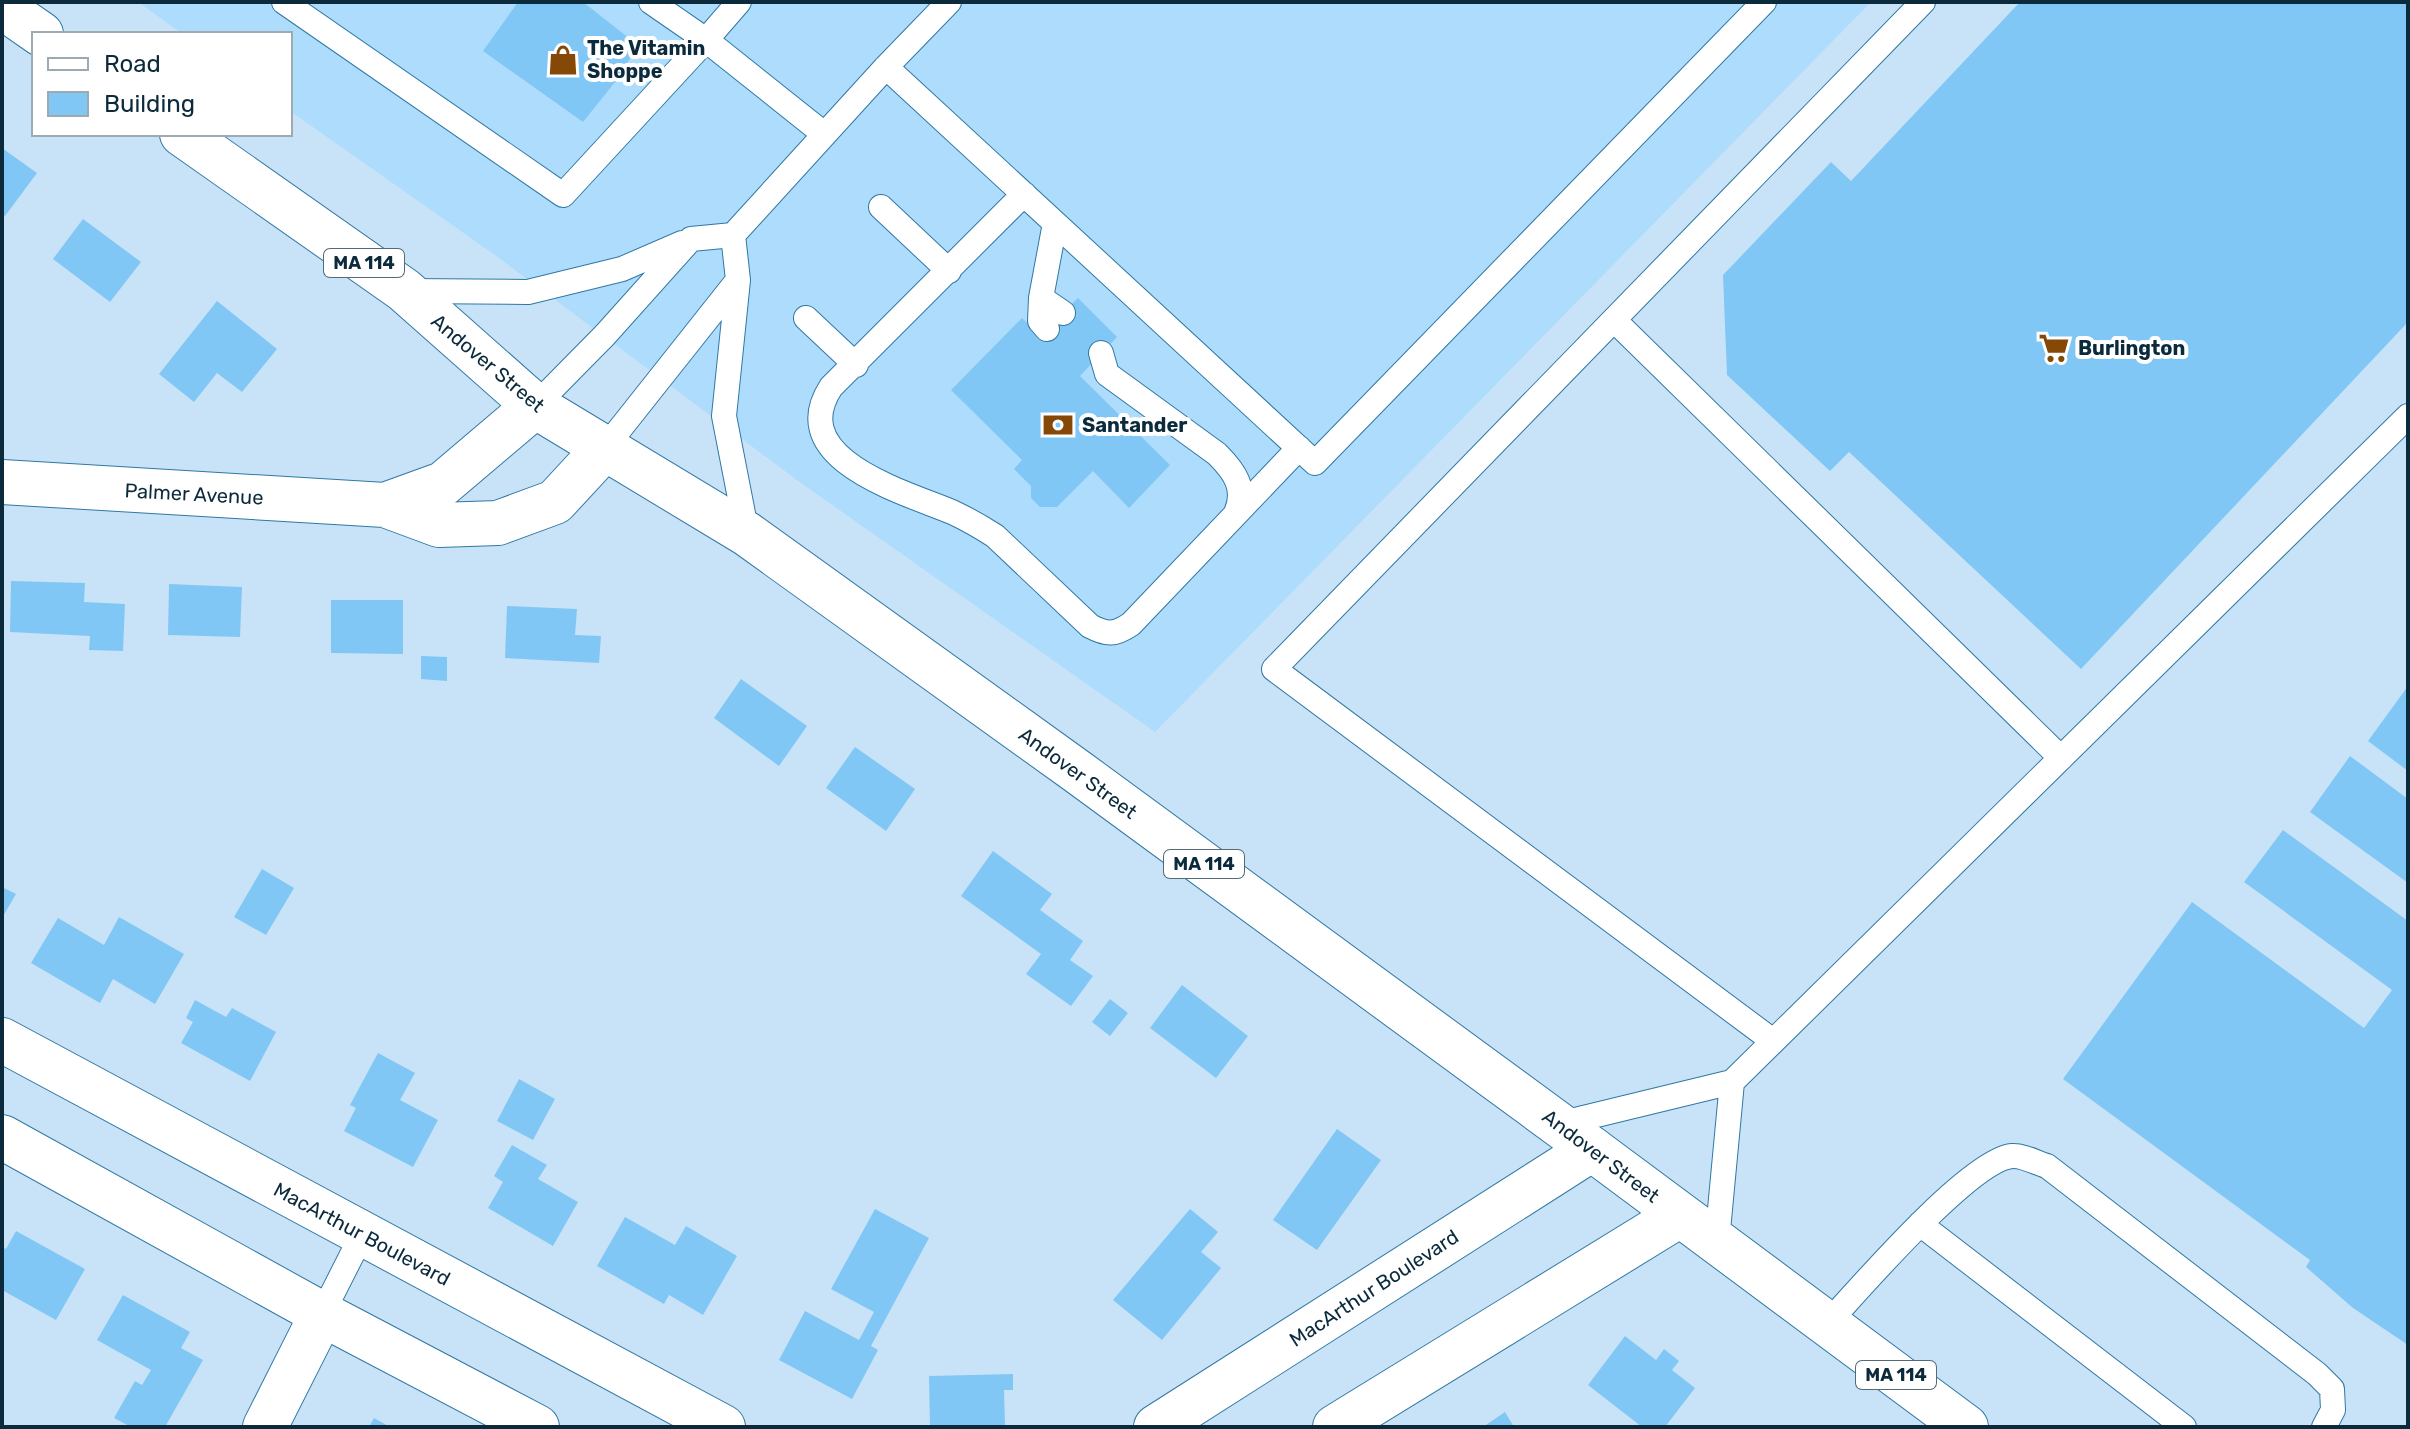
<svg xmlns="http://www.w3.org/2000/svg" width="2410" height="1429" viewBox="0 0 2410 1429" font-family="Rubik,sans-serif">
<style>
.built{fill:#aedcfc}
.building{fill:#81c7f5}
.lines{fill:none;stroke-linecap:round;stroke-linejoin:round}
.service-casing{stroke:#2f78a4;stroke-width:26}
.minor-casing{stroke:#2f78a4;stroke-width:46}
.trunk-casing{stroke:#2f78a4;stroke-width:46}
.service{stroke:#fff;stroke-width:24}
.minor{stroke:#fff;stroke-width:44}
.trunk{stroke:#fff;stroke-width:44}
.labels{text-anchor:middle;stroke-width:8;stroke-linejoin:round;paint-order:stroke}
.shield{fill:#fff;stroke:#546a76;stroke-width:2}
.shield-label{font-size:18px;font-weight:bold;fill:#0b2a3c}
.poi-label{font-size:20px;font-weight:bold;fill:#0b2a3c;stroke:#fff;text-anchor:start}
.street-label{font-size:20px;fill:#0b2a3c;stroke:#fff}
</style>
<rect width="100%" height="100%" fill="#c8e3f7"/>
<path class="built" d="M138 2H1871L1155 732 801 483 495 255 290 111V34H183Z"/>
<path class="building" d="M518 2H583L639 46 622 70 624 71 583 122 483 51Z
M2020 2H2408V322L2081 669 1849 452 1830 471 1727 375 1723 275 1831 162 1851 181Z
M2 148 37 173 5 216 2 214Z
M83 219 141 262 110 302 53 259Z
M1078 298 1117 337 1080 376 1170 465 1129 508 1093 471 1057 507H1040L1031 498V486L1014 469 1022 460 951 390 1022 318 1040 335Z
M217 301 277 349 242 392 217 373 194 402 159 374Z
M11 581 85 583 84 602 125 604 123 651 89 650 90 636 10 632Z
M169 584 242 587 240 637 168 635Z
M331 600H403V654L331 653Z
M507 606 577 609 575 635 601 636 599 663 505 658Z
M421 656 447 657V681L421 679Z
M741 679 807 726 779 766 714 718Z
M2408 686V771L2368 741Z
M855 747 915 789 886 831 826 788Z
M2350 756 2408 799V883L2310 812Z
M2283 830 2408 921V1345L2353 1308 2306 1267 2310 1260 2063 1079 2192 902 2364 1028 2392 990 2244 882Z
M993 851 1052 894 1040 910 1083 941 1070 960 1093 976 1071 1006 1026 974 1041 954 961 896Z
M262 869 294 888 266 935 234 917Z
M2 887 16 894 2 918Z
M119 917 184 954 155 1004 113 979 100 1003 31 963 58 918 104 945Z
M1182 985 1248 1036 1216 1078 1150 1028Z
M1110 999 1128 1013 1110 1036 1092 1022Z
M195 1000 226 1017 232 1008 276 1032 250 1081 181 1043 193 1022 186 1018Z
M378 1053 415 1073 400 1100 438 1120 413 1167 344 1131 356 1108 350 1105Z
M519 1079 555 1099 533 1140 497 1121Z
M1337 1129 1381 1160 1317 1250 1273 1220Z
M512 1145 547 1165 538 1179 578 1202 553 1246 488 1208 503 1182 494 1176Z
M875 1209 929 1238 871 1346 878 1350 852 1399 779 1360 805 1311 859 1340 874 1312 831 1289Z
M1190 1209 1218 1232 1201 1252 1221 1268 1162 1340 1113 1300Z
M625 1217 675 1245 686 1226 737 1256 703 1315 669 1295 664 1304 597 1266Z
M16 1231 85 1269 56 1320 2 1290V1247L6 1249Z
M123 1295 190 1332 181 1348 203 1360 165 1427H131L114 1418 135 1381 142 1385 151 1370 97 1340Z
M1625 1336 1656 1360 1664 1349 1679 1361 1672 1370 1695 1388 1665 1427H1642L1588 1385Z
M1013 1374V1390H1004L1005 1427H930L929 1376Z
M1505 1412 1514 1427H1483Z
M374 1418 390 1427H369Z"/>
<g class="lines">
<g class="service-casing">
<path id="service" d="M284 2 563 195 706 40 824 134
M651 2 706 40 739 2
M886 67 1315 463 1764 2
M1024 194 831 387C784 459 904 492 952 512 967 519 981 527 995 536L1090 626C1107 635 1115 635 1131 624L1299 448
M881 207 949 271
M1055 223 1041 298 1063 313
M738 280 724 416 747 534
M407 291 528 292 622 269 682 243
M1041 298 1040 321 1047 329
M806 318 856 365
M1614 320 2061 758
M1101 353 1107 374 1217 454C1234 471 1247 488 1236 513
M535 406 605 335 691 239 733 235 886 67 949 2
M604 449 738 280 733 235
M1773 1041 1274 669 1923 2
M1559 1124 1732 1082 2408 416
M1920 1224 2184 1427
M1717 1241 1732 1082
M322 1314 362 1235
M1827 1324C1859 1289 1970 1160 2012 1156 2022 1155 2037 1163 2047 1166L2317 1374 2332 1389 2333 1410 2324 1427"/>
</g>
<g class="minor-casing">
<path id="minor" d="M535 406 443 484 385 505 439 525 498 523 555 502 604 449
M2 482 385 505
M2 1040 723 1427
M2 1137 322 1314 537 1427
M265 1427 322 1314
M1156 1427 1592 1149
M1335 1427 1680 1215"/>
</g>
<g class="trunk-casing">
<path id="trunk" d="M2 7 41 34
M182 134 404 290 535 406 747 534 1078 772 1592 1149 1966 1427"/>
</g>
<use href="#service" class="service"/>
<use href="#minor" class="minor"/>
<use href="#trunk" class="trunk"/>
</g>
<defs>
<g id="shop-bare" transform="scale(2.4)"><path d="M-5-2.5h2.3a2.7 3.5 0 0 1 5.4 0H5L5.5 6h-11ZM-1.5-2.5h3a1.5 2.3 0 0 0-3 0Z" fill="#854806" stroke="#fff" stroke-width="2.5" paint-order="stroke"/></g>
<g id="supermarket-bare" transform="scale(2.4)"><path d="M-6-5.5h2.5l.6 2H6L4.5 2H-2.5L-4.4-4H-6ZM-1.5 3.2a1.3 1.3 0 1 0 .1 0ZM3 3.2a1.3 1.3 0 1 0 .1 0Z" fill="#854806" stroke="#fff" stroke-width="2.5" paint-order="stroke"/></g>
<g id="bank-bare" transform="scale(2.4)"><path d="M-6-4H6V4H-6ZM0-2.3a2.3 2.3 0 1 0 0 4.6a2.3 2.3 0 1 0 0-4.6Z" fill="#854806" stroke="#fff" stroke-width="2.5" paint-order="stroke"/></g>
</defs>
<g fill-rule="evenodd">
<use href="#shop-bare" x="563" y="60"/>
<use href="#supermarket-bare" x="2054" y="348"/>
<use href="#bank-bare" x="1058" y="425"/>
</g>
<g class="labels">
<g class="shield">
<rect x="324" y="249" width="80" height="28" rx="6"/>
<rect x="1164" y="850" width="80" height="28" rx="6"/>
<rect x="1856" y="1361" width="80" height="28" rx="6"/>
</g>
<g class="shield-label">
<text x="364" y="269">MA 114</text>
<text x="1204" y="870">MA 114</text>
<text x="1896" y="1381">MA 114</text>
</g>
<g class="poi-label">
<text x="587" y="55">The Vitamin<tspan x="587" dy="23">Shoppe</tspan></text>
<text x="2078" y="355">Burlington</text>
<text x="1082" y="432">Santander</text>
</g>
<g class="street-label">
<text transform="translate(488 363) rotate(40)" y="7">Andover Street</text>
<text transform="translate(194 494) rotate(3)" y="7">Palmer Avenue</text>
<text transform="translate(1078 773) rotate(36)" y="7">Andover Street</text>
<text transform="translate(1601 1156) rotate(37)" y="7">Andover Street</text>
<text transform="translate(362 1234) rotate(28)" y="7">MacArthur Boulevard</text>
<text transform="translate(1374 1288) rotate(-33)" y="7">MacArthur Boulevard</text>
</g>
</g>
<rect width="2410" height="1429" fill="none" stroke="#0b2a3c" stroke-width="8"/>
<rect x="32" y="32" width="260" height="104" fill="#ffffff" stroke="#9daab1" stroke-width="2"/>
<rect x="48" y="58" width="40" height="12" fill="#ffffff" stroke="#9daab1" stroke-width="2"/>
<text x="104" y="72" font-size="24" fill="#0b2a3c">Road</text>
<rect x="48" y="92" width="40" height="24" fill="#81c7f5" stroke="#9daab1" stroke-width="2"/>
<text x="104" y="112" font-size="24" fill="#0b2a3c">Building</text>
</svg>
